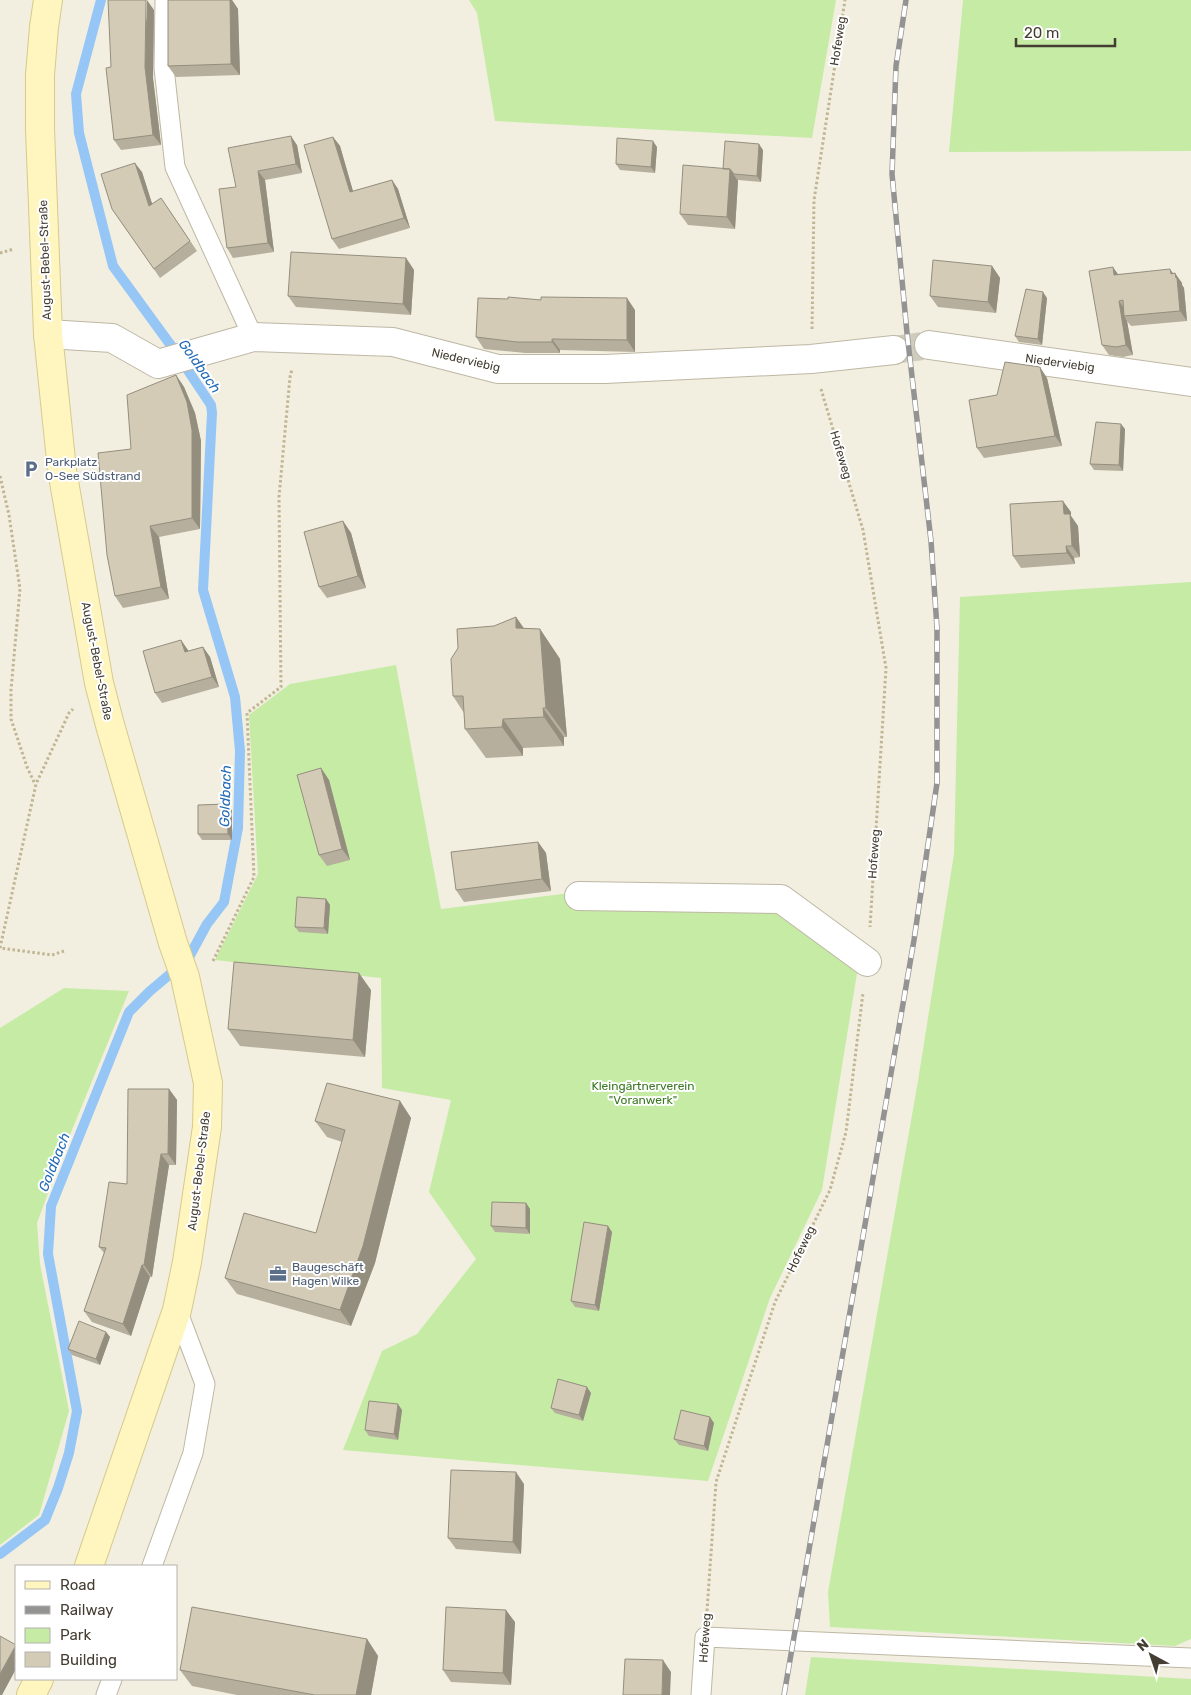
<svg xmlns="http://www.w3.org/2000/svg" width="1191" height="1695" viewBox="0 0 1191 1695" font-family="Rubik,sans-serif">
<style>
.green{fill:#c5eba5}
.lines{fill:none;stroke-linecap:round;stroke-linejoin:round}
.stream{stroke:#96c6f6;stroke-width:10}
.street-tunnel{stroke:#cfccbe;stroke-width:28;stroke-dasharray:28 14;stroke-linecap:butt}
.lane-casing{stroke:#beb7a4;stroke-width:21}
.street-casing{stroke:#beb7a4;stroke-width:30}
.secondary-casing{stroke:#d6ca8c;stroke-width:30}
.path{stroke:#c1b593;stroke-width:3;stroke-dasharray:2.5 2.5;stroke-linecap:butt}
.lane{stroke:#fff;stroke-width:19}
.street{stroke:#fff;stroke-width:28}
.secondary{stroke:#fff5be;stroke-width:28}
.rail-casing{stroke:#939393;stroke-width:5.5}
.rail{stroke:#fff;stroke-width:4;stroke-dasharray:11;stroke-linecap:butt}
.wall{fill:#b6af9d}
.shaded-wall{fill:#948e7f}
.building{fill:#d4cbb6;stroke:#948e7f}
.labels{text-anchor:middle;stroke-width:4;stroke-linejoin:round;paint-order:stroke}
.street-label{font-size:12px;fill:#443e32;stroke:#fff}
.service-label{font-size:12px;fill:#4e5e75;stroke:#fff;text-anchor:start}
.park-label{font-size:12px;fill:#3a7921;stroke:#fff}
.water-label{font-size:14px;font-style:italic;fill:#236bb7;stroke:#fff}
</style>
<rect width="100%" height="100%" fill="#f2efe1"/>
<path class="green" d="M469 0H836L812 138 495 121 477 13Z
M963 0H1191V151L949 152Z
M1191 582V1639L1175 1646 830 1627 828 1592 918 1081 954 854 960 597Z
M396 665 441 909 603 889 781 899 859 961 822 1190 770 1298 708 1481 343 1450 382 1351 417 1334 476 1259 429 1192 451 1100 382 1088 381 978 215 960 258 874 249 715 290 684Z
M64 988 129 991 65 1147 37 1223 40 1264 69 1411 39 1515 0 1545V1028Z
M811 1657 1191 1679V1695H805Z"/>
<g class="lines">
<path class="stream" d="M0 1554 45 1520 58 1488 69 1453 77 1411 48 1254 51 1206 129 1012 150 991 188 959 207 924 224 902 238 828 240 751 235 697 203 590 212 413 211 405 175 351 113 266 79 133 76 94 101 0"/>
<path class="street-tunnel" d="M894 350 929 345"/>
<g class="lane-casing">
<path id="lane" d="M165 0 164 68 175 167 253 337
M152 1566 193 1453 205 1384 177 1310
M106 1695 112 1679
M701 1695 705 1637 1191 1658"/>
</g>
<g class="street-casing">
<path id="street" d="M48 334 112 338 158 364 253 337 393 342 498 369H605L811 359 894 350
M929 345 1191 382
M579 896 781 899 867 962"/>
</g>
<g class="secondary-casing">
<path id="secondary" d="M48 0 44 27 40 75V129L48 334 62 470 99 683 110 725 173 943 185 977 208 1083 207 1127 187 1262 177 1310 89 1566
M31 1695 39 1679"/>
</g>
<path class="path" d="M0 253 14 249
M812 329 814 200 845 0
M821 389 863 530 886 668 870 927
M0 476 9 515 20 589 11 690V719L27 767 35 784
M64 951 52 955 0 948 36 784 69 713 73 709
M213 961 254 877 247 713 281 687 279 497 290 377 292 369
M707 1611 716 1482 775 1302 830 1190 846 1132 863 993"/>
<use href="#lane" class="lane"/>
<use href="#street" class="street"/>
<use href="#secondary" class="secondary"/>
<g class="rail-casing">
<path id="rail" d="M784 1695 914 940 937 783V628L931 541 907 333 892 174 896 66 906 0"/>
</g>
<use href="#rail" class="rail"/>
</g>
<path class="wall" d="M168 0H232L238 9 240 75 176 77 168 66Z
M154 10 153 78 161 145 121 150 114 140 111 67Z
M333 137 340 146 353 191 392 180 398 189 410 228 339 249 332 239Z
M297 145 302 173 265 180 274 252 233 258 227 248 236 187Z
M657 147 655 173 620 170 616 164Z
M763 150 761 182 738 180 735 229 688 225 680 214 723 169Z
M142 172 152 204 161 198 197 251 160 278 112 209Z
M406 258 414 270 411 315 296 307 288 296Z
M992 266 1000 278 996 313 938 307 930 296Z
M1173 273 1182 283V285L1184 288 1187 321 1131 326 1127 321 1133 355 1123 357 1109 355 1102 345 1118 274Z
M1047 298 1042 345 1019 342 1015 336Z
M635 310V352L560 350V353H525L484 349 476 337Z
M176 375 184 387 195 413 201 441 200 529 159 537 169 599 123 608 115 596 131 449Z
M1047 378 1062 446 984 458 977 448 997 395Z
M1125 429 1123 471 1094 470 1090 464Z
M1071 512V516L1078 526 1080 557 1074 558 1075 564 1021 568 1013 556Z
M343 521 351 533 366 588 327 598 319 587Z
M516 617 524 628 540 629 560 659 567 737H564V746L523 748V756L486 758 465 729 464 713 453 696 494 626Z
M181 640 188 651 203 647 210 657 219 687 162 703 155 693Z
M321 768 329 780 350 860 327 866 319 855Z
M232 810V840H202L198 834Z
M538 842 546 853 551 891 464 902 456 890Z
M326 899 330 905 328 934 299 932 295 927Z
M371 990 365 1057 240 1046 228 1029Z
M169 1089 177 1100 176 1165H169L152 1277H150L131 1336 92 1322 84 1311 104 1253 99 1247Z
M400 1101 411 1118 375 1263 351 1326 237 1294 225 1278 316 1233 342 1142 327 1137 315 1121Z
M526 1203 530 1209V1234L495 1232 491 1226Z
M612 1232 599 1311 575 1307 571 1301Z
M106 1332 110 1337 100 1365 72 1355 68 1349Z
M591 1393 583 1421 555 1413 551 1408Z
M402 1410 398 1440 369 1436 365 1430Z
M714 1423 708 1451 679 1445 674 1439Z
M524 1484 521 1554 456 1549 448 1538Z
M515 1622 511 1685 451 1682 443 1670Z
M367 1639 378 1656 371 1695H237L192 1686 180 1670Z"/>
<path class="shaded-wall" d="M147 0 154 10 153 78 161 145 153 135 145 67Z
M230 0H232L238 9 240 75 231 64Z
M291 136 297 145 302 173 296 164Z
M333 137 340 146 356 202 350 192Z
M653 141 657 147 655 173 651 167Z
M759 144 763 150 761 182 757 176Z
M135 163 142 172 156 216 149 206Z
M730 169 738 181 735 229 727 217Z
M258 171 265 180 274 252 268 243Z
M392 180 398 189 410 228 404 218Z
M406 258 414 270 411 315 403 304Z
M992 266 1000 278 996 313 988 302Z
M1113 267 1120 277 1114 275Z
M1170 269 1175 276V273L1182 283V285L1184 288 1187 321 1180 311Z
M1043 292 1047 298 1042 345 1038 339Z
M627 298 635 310V352L627 340Z
M1119 301 1126 311 1124 316 1127 321 1133 355 1126 345Z
M552 339 560 350V353L552 342Z
M1040 367 1047 378 1062 446 1055 436Z
M176 375 184 387 195 413 201 441 200 529 192 518Z
M1121 424 1125 429 1123 471 1119 465Z
M1063 501 1071 512V516L1078 526 1080 557 1072 546 1064 514Z
M343 521 351 533 366 588 358 576Z
M150 526 159 537 169 599 161 587Z
M1066 546 1074 558 1075 564 1067 553Z
M516 617 536 647 516 628Z
M540 629 560 659 567 737 546 708Z
M181 640 188 650 192 662 185 652Z
M203 647 210 657 219 687 212 677Z
M543 708 564 737V746L544 717Z
M503 719 523 748V756L502 727Z
M321 768 329 780 350 860 342 849Z
M227 804 232 810V840L228 834Z
M538 842 546 853 551 891 542 879Z
M326 899 330 905 328 934 324 928Z
M359 973 371 990 365 1057 353 1040Z
M169 1089 177 1100 176 1165 168 1154Z
M400 1101 411 1118 375 1263 351 1326 340 1310Z
M161 1154 169 1165 152 1277 144 1265Z
M526 1203 530 1209V1234L526 1228Z
M608 1226 612 1232 599 1311 595 1305Z
M142 1265 150 1277 131 1336 123 1324Z
M106 1332 110 1337 100 1365 96 1359Z
M587 1387 591 1393 583 1421 579 1415Z
M398 1404 402 1410 398 1440 394 1434Z
M710 1417 714 1423 708 1451 704 1446Z
M516 1472 524 1484 521 1554 513 1542Z
M506 1610 515 1622 511 1685 503 1673Z
M367 1639 378 1656 371 1695H356Z
M16 1645V1669L2 1695H0V1674Z
M663 1660 671 1672 670 1695H662Z"/>
<path class="building" d="M108 0H146L145 67 153 135 114 140 106 68 111 67Z
M168 0H230L231 64 168 66Z
M291 136 296 164 258 171 268 243 227 248 219 189 236 187 228 148Z
M333 137 350 192 392 180 404 218 332 239 304 145Z
M617 138 653 141 651 167 616 164Z
M725 141 759 144 757 176 734 174 730 169H723Z
M135 163 149 206 161 198 190 241 154 269 112 209 101 174Z
M683 165 730 169 727 217 680 214Z
M291 252 406 258 403 304 288 296Z
M933 260 992 266 988 302 930 296Z
M1113 267 1114 275 1170 269 1171 274 1175 273 1176 278H1177L1180 311 1124 316 1123 300 1119 301 1126 345 1116 347 1102 345 1089 271Z
M1026 289 1043 292 1038 339 1015 336Z
M508 297 541 300V297L627 298V340L552 339V342H517L476 337 478 298 508 299Z
M1005 362 1040 367 1055 436 977 448 969 400 997 395Z
M176 375 187 402 192 430V518L150 526 161 587 115 596 107 555 98 453 131 449 127 395Z
M1096 422 1121 424 1119 465 1090 464Z
M1063 501 1064 514H1070L1072 546H1066L1067 553 1013 556 1010 504Z
M343 521 358 576 319 587 304 532Z
M516 617V628L540 629 546 708H543L544 717 503 719 502 727 465 729 463 696H453L451 659 458 648 457 629 494 626Z
M181 640 185 652 203 647 212 677 155 693 143 651Z
M321 768 342 849 319 855 297 775Z
M227 804 228 834H198V805Z
M538 842 542 879 456 890 451 852Z
M297 897 326 899 324 928 295 927Z
M234 962 359 973 353 1040 228 1029Z
M327 1083 400 1101 363 1246 340 1310 225 1278 244 1213 316 1233 345 1130 315 1121Z
M128 1089H169L168 1154H161L144 1265H142L123 1324 84 1311 106 1248 99 1247 109 1182 127 1184Z
M492 1202 526 1203V1228L491 1226Z
M584 1222 608 1226 595 1305 571 1301Z
M79 1321 106 1332 96 1359 68 1349Z
M558 1379 587 1387 579 1415 551 1408Z
M369 1401 398 1404 394 1434 365 1430Z
M681 1410 710 1417 704 1446 674 1439Z
M451 1470 516 1472 513 1542 448 1538Z
M192 1607 367 1639 356 1695H315L180 1670Z
M446 1607 506 1610 503 1673 443 1670Z
M0 1636 16 1645 0 1674Z
M625 1659 663 1660 662 1695H623Z"/>
<defs>
<g id="parking-bare" transform="scale(1.35)"><path d="M-3.5-5.5H1a3.5 3.5 0 0 1 0 7H-1V5.5H-3.5ZM-1-3.4V-.6H.8a1.4 1.4 0 0 0 0-2.8Z" fill="#5c6f8a" stroke="#fff" stroke-width="2.5" paint-order="stroke"/></g>
<g id="office-bare" transform="scale(1.35)"><path d="M-6-3h4V-5.5h4V-3h4V5H-6ZM-1-4.5V-3h2v-1.5ZM-6 0V1H6V0Z" fill="#5c6f8a" stroke="#fff" stroke-width="2.5" paint-order="stroke"/></g>
</defs>
<g fill-rule="evenodd">
<use href="#parking-bare" x="31" y="469"/>
<use href="#office-bare" x="278" y="1274"/>
</g>
<g class="labels">
<g class="street-label">
<text transform="translate(838 41) rotate(-81)" y="4">Hofeweg</text>
<text transform="translate(45 260) rotate(-92)" y="4">August-Bebel-Straße</text>
<text transform="translate(466 360) rotate(13)" y="4">Niederviebig</text>
<text transform="translate(1060 363) rotate(8)" y="4">Niederviebig</text>
<text transform="translate(841 455) rotate(73)" y="4">Hofeweg</text>
<text transform="translate(97 661) rotate(79)" y="4">August-Bebel-Straße</text>
<text transform="translate(874 854) rotate(-86)" y="4">Hofeweg</text>
<text transform="translate(199 1171) rotate(-83)" y="4">August-Bebel-Straße</text>
<text transform="translate(801 1249) rotate(-64)" y="4">Hofeweg</text>
<text transform="translate(705 1638) rotate(-86)" y="4">Hofeweg</text>
</g>
<g class="service-label">
<text x="45" y="466">Parkplatz<tspan x="45" dy="14">O-See Südstrand</tspan></text>
<text x="292" y="1271">Baugeschäft<tspan x="292" dy="14">Hagen Wilke</tspan></text>
</g>
<g class="park-label">
<text x="643" y="1090">Kleingärtnerverein<tspan x="643" dy="14">"Voranwerk"</tspan></text>
</g>
<g class="water-label">
<text transform="translate(200 366) rotate(55)" y="5">Goldbach</text>
<text transform="translate(225 796) rotate(-88)" y="5">Goldbach</text>
<text transform="translate(54 1162) rotate(-68)" y="5">Goldbach</text>
</g>
</g>
<rect x="15" y="1565" width="162" height="115" fill="#ffffff" stroke="#b4b2ad"/>
<rect x="25" y="1581" width="25" height="8" fill="#fff5be" stroke="#b4b2ad"/>
<text x="60" y="1590" font-size="15" fill="#443e32">Road</text>
<rect x="25" y="1606" width="25" height="8" fill="#939393" stroke="#b4b2ad"/>
<text x="60" y="1615" font-size="15" fill="#443e32">Railway</text>
<rect x="25" y="1628" width="25" height="15" fill="#c5eba5" stroke="#b4b2ad"/>
<text x="60" y="1640" font-size="15" fill="#443e32">Park</text>
<rect x="25" y="1652" width="25" height="15" fill="#d4cbb6" stroke="#b4b2ad"/>
<text x="60" y="1665" font-size="15" fill="#443e32">Building</text>
<g transform="translate(1151 1655) rotate(320)" stroke="#ffffff" stroke-width="4" paint-order="stroke">
<path d="M0-4L9 19L0 12L-9 19Z" fill="#443e32"/>
<text y="-8" font-size="14" font-weight="bold" text-anchor="middle" fill="#443e32">N</text>
</g>
<path d="M1016 38v8h99v-8" fill="none" stroke="#443e32" stroke-width="2.5"/>
<text x="1024" y="38" font-size="15" fill="#443e32" stroke="#ffffff" stroke-width="4" paint-order="stroke">20 m</text>
</svg>
